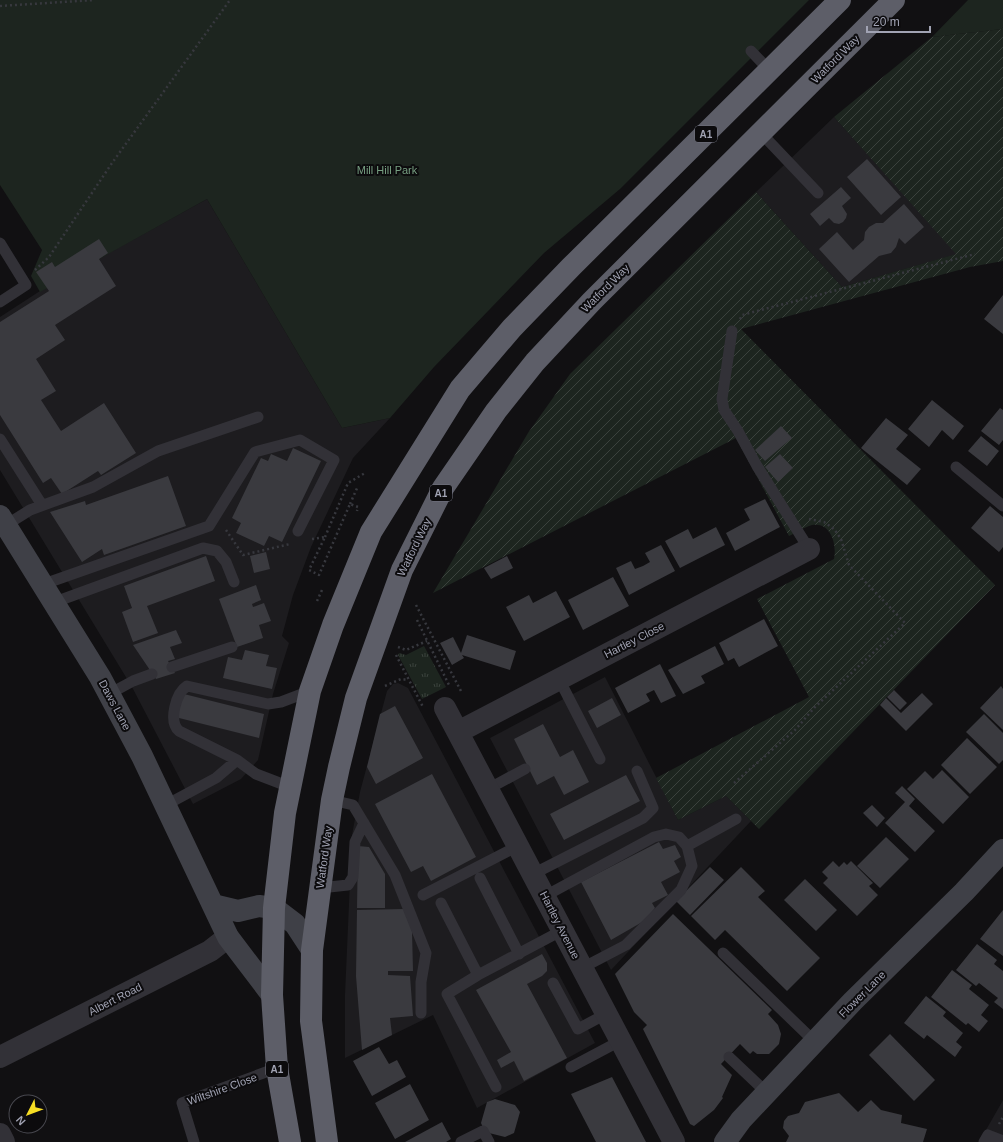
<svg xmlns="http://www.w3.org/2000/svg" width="1003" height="1142" viewBox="0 0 1003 1142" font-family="Arial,sans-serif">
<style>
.built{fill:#1d1c1f}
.grass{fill:url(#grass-tufts)}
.park{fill:#1d251f}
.garden{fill:url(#garden-furrows)}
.building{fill:#3a3a3f}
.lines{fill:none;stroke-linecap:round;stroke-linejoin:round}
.path{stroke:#37383e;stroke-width:2.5;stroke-dasharray:2 3;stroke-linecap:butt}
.lane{stroke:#323137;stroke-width:11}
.street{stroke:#323137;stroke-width:22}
.secondary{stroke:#3f4047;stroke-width:22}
.highway{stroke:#5d5e68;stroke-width:22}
.labels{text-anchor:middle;stroke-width:4;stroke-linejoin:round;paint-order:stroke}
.shield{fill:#0c0b0d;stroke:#747581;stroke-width:1}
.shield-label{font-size:10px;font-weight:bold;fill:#a1a3b3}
.street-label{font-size:11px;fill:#a1a3b3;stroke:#0c0b0d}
.park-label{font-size:11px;fill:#779f82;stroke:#0c0b0d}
</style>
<defs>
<pattern id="grass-tufts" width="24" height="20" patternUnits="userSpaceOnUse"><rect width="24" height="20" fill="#1d251f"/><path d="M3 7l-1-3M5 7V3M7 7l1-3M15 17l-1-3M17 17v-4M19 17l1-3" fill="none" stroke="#3b423d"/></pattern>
<pattern id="garden-furrows" width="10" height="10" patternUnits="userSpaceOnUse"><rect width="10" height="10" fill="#1d251f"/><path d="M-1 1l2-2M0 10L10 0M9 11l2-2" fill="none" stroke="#3b423d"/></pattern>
</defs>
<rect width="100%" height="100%" fill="#111012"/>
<path class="built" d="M834 117 957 254 842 287 756 192Z
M207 199 342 428 390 418 353 458 311 547 293 595 282 636 289 643 273 694 258 760 241 779 193 804 132 687 0 470V317L40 291Z
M605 677 678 820 726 796 751 821 611 970 490 738Z
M398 683 408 688 595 1043 477 1108 433 1015 345 1058V995L352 835 360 792 387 691 393 684Z
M1003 1100V1142H979L1002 1102Z"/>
<path class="grass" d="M424 646 446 687 422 699 398 655 399 653 406 655Z"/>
<path class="park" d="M0 0H809L620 189 544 253 434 367 390 418 342 428 207 199 40 292 31 276 42 250 0 185Z
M968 0H1003V29L932 37Z"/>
<path class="garden" d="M1003 29V261L970 267 741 329 995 585 759 829 726 796 678 820 656 778 809 697 757 599 834 559C837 544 831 522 812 525 804 527 796 533 789 536L736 438 433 593 528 433 570 374 756 192 842 287 956 254 834 117 932 37Z"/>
<path class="building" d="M867 159 901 197 881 215 847 177Z
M841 187 851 198 842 206 847 214 846 218 843 222 839 224 834 223 829 218 820 226 810 214Z
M904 204 924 227 905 244 899 238 896 247 891 253 879 256 849 282 819 249 837 232 853 250 864 240 865 232 869 227 876 223H883Z
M99 239 108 253 99 259 116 286 55 325 65 340 36 359 56 391 41 400 61 431 104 403 136 453 101 475 98 471 62 494 51 478 43 483 0 415V322L49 291 36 272 52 262 55 267Z
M1003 295V334L984 319Z
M932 400 964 426 953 440 942 430 929 447 908 429Z
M1000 408 1003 410V440L999 445 981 431Z
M886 418 908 435 896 449 921 469 907 485 861 448Z
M781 426 792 438 765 461 755 450Z
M981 436 999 451 987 466 968 451Z
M293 448 321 461 282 542 269 536 264 546 236 533 241 523 232 518 261 458 268 461 271 454 287 461Z
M780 454 793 468 778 482 765 467Z
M168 476 186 526 104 555 102 549 82 562 50 512 85 501 86 505Z
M765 499 780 527 735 551 726 533 750 520 744 509Z
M990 506 1003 517V547L999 552 971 528Z
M716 527 725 545 680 568 665 541 688 529 693 539Z
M661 545 675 571 629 595 616 568 631 561 635 569 643 566 650 562 645 553Z
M266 552 270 569 254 573 250 556Z
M206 556 215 581 147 606 158 633 133 642 122 612 132 608 124 586Z
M507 556 513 568 491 579 484 568Z
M613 577 629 606 583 630 568 600Z
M256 585 261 600 252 604 253 607 264 603 271 621 259 625 263 638 237 647 219 599Z
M556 591 570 617 524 641 506 607 529 595 533 603Z
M764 619 778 646 739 667 734 658 728 661 719 643Z
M176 630 182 643 170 647 175 659 168 661 175 673 156 679 133 645Z
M467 635 516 651 510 670 462 655 464 658 452 665 440 643 453 637 461 653Z
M715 646 724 664 701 676 705 683 683 694 668 670Z
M245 650 269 655 266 666 277 668 272 689 223 678 228 657 242 660Z
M660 664 676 696 661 703 654 690 646 694 650 701 628 713 615 688Z
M1001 686 1003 689V730L980 708Z
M894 690 907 703 900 710 887 697Z
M180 693 264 714 259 738 175 717Z
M922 693 933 704 906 731 880 705 886 698 901 713Z
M612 698 621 715 597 728 588 711Z
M395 706 423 758 376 784 367 767 380 714Z
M984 714 1003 733V760L999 764 966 732Z
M543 724 560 757 573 750 589 782 564 795 554 776 537 785 514 739Z
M967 738 997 767 970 794 941 765Z
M942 770 969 797 943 824 907 789 925 771 933 779Z
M432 774 476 857 431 881 423 866 411 872 375 804Z
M626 775 640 801 564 840 550 814Z
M902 786 915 799 909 806 935 831 915 852 885 823 905 802 895 793Z
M872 805 885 818 877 827 863 813Z
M886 837 909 859 880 888 857 866Z
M659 842 663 849 675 845 681 857 674 861 680 872 661 882 668 895 652 903 655 908 644 921 611 940 581 882Z
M358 846 369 847 385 874V908H357Z
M833 861 839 867 844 862 847 865 851 861 873 883 869 886 878 895 857 916 823 883 828 878 822 872Z
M710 867 724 880 690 915 676 901Z
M741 867 765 891 758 897 820 958 787 991 725 930 715 940 691 916Z
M805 879 837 910 816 931 784 900Z
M404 909 412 931 413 971H388V975L410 976 413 1016 390 1018 392 1035 362 1050 356 976 357 910Z
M1003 910V956L980 939Z
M673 914 772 1010 768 1014 778 1025 781 1034 779 1044 769 1054H757L753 1051 750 1054 740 1044 721 1064 732 1075 722 1097 723 1098 714 1110 694 1126 690 1124 643 1029 647 1025 634 1012 615 974Z
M977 944 997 960 994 964 1003 971V1009L994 1002 998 998 979 983 976 986 956 970Z
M542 954 547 963V971L542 976 527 984 567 1058 524 1081 514 1061 501 1068 497 1060 511 1052 476 990Z
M952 970 972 985 969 989 989 1005 981 1015 988 1021 979 1032 968 1023 966 1025 931 997Z
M926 996 946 1012 943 1016 963 1033 956 1042 962 1047 955 1057 927 1035 924 1039 904 1023Z
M890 1034 935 1080 914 1101 869 1055Z
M379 1047 389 1064 397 1060 406 1077 372 1096 353 1061Z
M612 1077 646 1142H596L571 1094Z
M410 1084 429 1120 395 1139 375 1103Z
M839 1093 858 1112 871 1100 881 1110 902 1115 901 1123 927 1129 923 1142H786L789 1136 783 1128 784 1121 788 1116 799 1113 805 1102Z
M495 1099 515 1105 520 1112 514 1133 505 1137 485 1132 481 1123 487 1102Z
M442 1122 451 1139 446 1142H405Z"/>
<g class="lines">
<path class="path" d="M0 6 94 0
M35 270 49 257 112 163 230 0
M740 319 742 315 975 254
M350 504 358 486
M226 530 243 555 290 544
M325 537 348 483 365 473
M312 539 325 537 309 570 319 575 350 504 358 507 357 511
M317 601 322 590
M416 605 462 693
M417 620 450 687
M398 647 406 650 427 641
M396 655 423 707
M385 686 401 679 408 680
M734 783 795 730 815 707 905 623 849 565 841 539 834 529 824 522 809 519
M999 1124 1003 1117"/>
<path class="lane" d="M751 51 770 71
M761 133 818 193
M0 243 26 285 0 302
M732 331 722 399 724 410 738 431 757 466 809 549
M0 439 42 505
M956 467 1003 506
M6 525 30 510 93 487 158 451 258 417
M44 584 209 526 255 452 300 440 334 460 298 531
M55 602 203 548 217 551 226 562 234 582
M172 667 232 647
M559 679 600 759
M109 694 133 681 152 674
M290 787 256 774 237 760 179 731C168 721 176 693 187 686L268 704 281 702 310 691
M488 789 525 769
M332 800 353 805 395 875 426 953 421 982V1013
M164 806 216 778 237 760
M687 846 736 819
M533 874 643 818 653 808 637 771
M480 878 519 954
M320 888 348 885 353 877 355 842 364 823
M423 895 518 846
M545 896 654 837 666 834 679 837 687 846 692 866 681 890 626 945 582 968
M441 903 478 975 563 930
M723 953 815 1042
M478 975 447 994 496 1087
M553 983 578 1029 606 1014
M729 1057 767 1093
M571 1067 620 1041
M194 1142 182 1103 277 1068
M461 1142 483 1131 489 1142
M984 1142 988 1135 1003 1141"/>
<path class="street" d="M445 708 674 1142
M458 732 809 549
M0 1057 210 951 228 937
M0 1134 4 1142"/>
<path class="secondary" d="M0 516 100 677 142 756 228 937 272 995
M213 905 238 911 259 906 274 908 295 924 312 950
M725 1142 741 1120 853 1001 964 892 1003 850"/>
<path class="highway" d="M290 1142 277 1068 272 995 274 908 285 813 310 691 333 625 371 532 460 389 512 328 571 267 840 0
M327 1142 311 1021 312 950 332 800 339 767 356 698 402 570 443 488 496 411 535 362 592 301 894 0"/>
</g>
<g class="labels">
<g class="shield">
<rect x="695" y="126" width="22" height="16" rx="3"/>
<rect x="430" y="485" width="22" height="16" rx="3"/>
<rect x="266" y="1061" width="22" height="16" rx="3"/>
</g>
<g class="shield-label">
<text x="706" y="138">A1</text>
<text x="441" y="497">A1</text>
<text x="277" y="1073">A1</text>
</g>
<g class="street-label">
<text transform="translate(835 59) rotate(-45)" y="4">Watford Way</text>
<text transform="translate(605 288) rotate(-45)" y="4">Watford Way</text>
<text transform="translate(414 547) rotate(-64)" y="4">Watford Way</text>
<text transform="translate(634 640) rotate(-27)" y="4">Hartley Close</text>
<text transform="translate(115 705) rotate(62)" y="4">Daws Lane</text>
<text transform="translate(324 857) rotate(-82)" y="4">Watford Way</text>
<text transform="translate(560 925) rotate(63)" y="4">Hartley Avenue</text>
<text transform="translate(862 994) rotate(-45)" y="4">Flower Lane</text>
<text transform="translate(115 999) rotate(-27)" y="4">Albert Road</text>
<text transform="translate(222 1089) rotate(-20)" y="4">Wiltshire Close</text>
</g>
<g class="park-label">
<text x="387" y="174">Mill Hill Park</text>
</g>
</g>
<g transform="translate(28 1114) rotate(228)"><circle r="19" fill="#0c0b0d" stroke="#48484f"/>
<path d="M0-3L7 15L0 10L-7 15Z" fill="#f6dd24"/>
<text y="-6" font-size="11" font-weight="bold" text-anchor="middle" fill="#a1a3b3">N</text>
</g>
<path d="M867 26v6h63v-6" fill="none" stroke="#a1a3b3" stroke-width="2"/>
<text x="873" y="26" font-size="12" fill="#a1a3b3" stroke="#0c0b0d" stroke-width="3" paint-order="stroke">20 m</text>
</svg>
